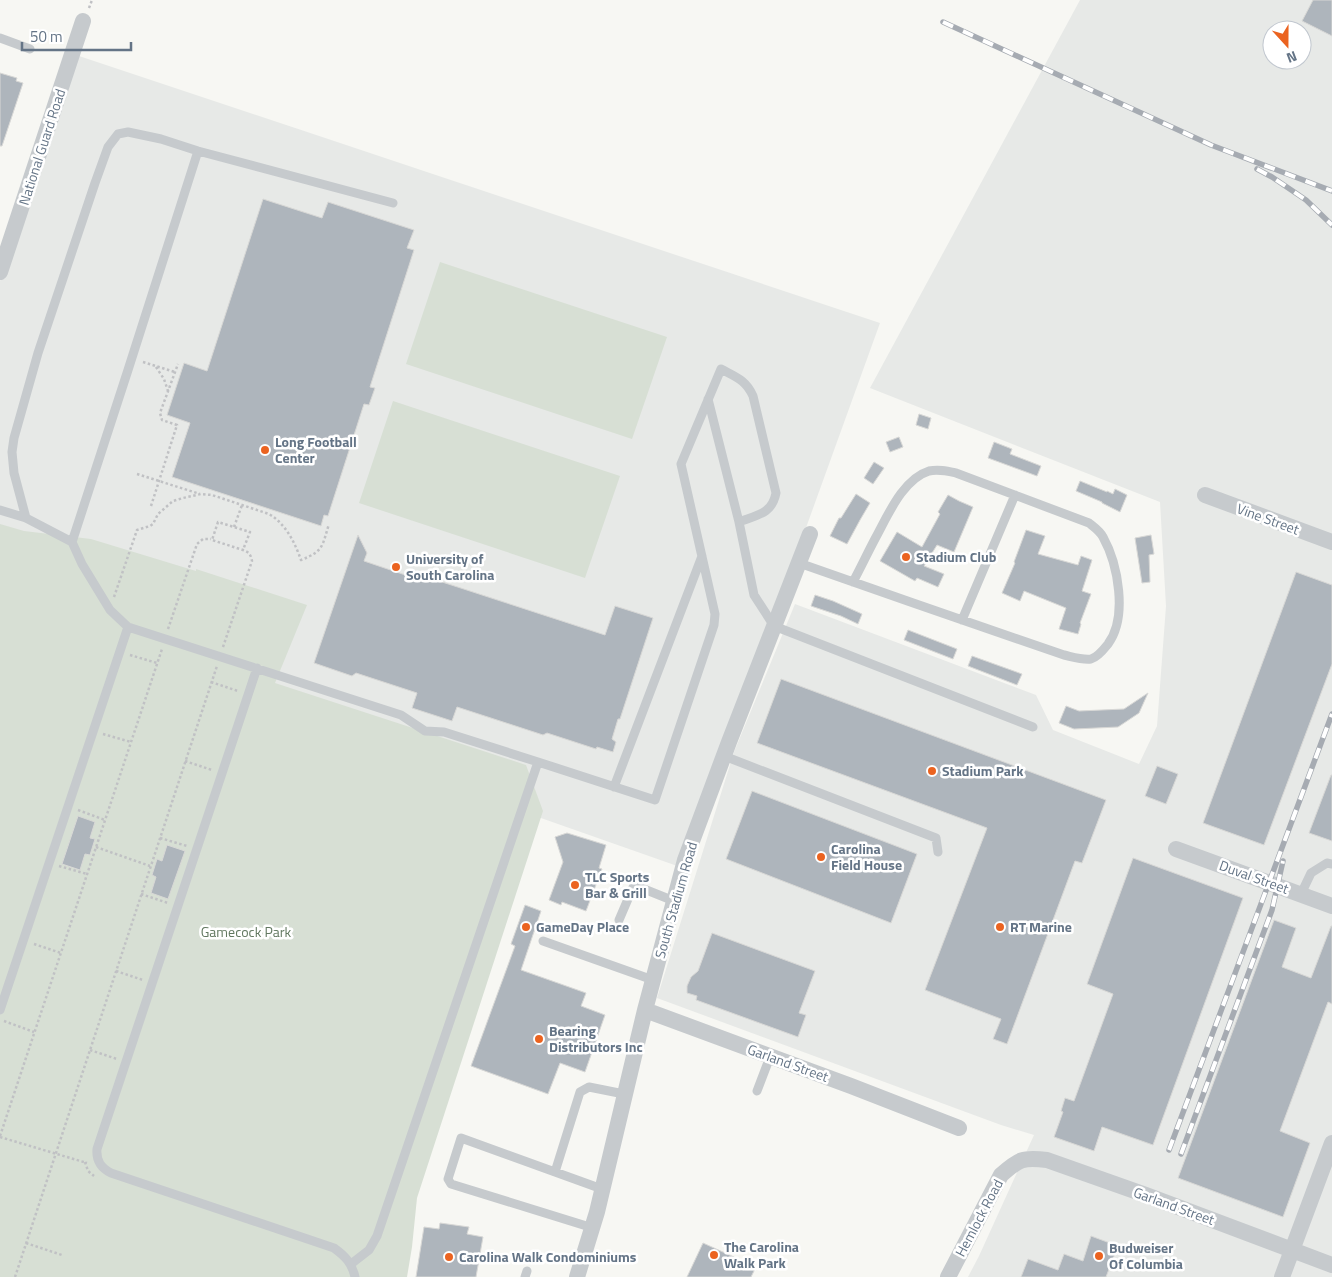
<svg xmlns="http://www.w3.org/2000/svg" width="1332" height="1277" viewBox="0 0 1332 1277" font-family="'Titillium Web',sans-serif">
<style>
.built{fill:#e7e9e7;fill-rule:evenodd}
.green{fill:#d7dfd4}
.building{fill:#aeb5bc;stroke:#d8d8d6}
.lines{fill:none;stroke-linecap:round;stroke-linejoin:round}
.path{stroke:#c0c1c4;stroke-width:2.5;stroke-dasharray:2.5 2.5;stroke-linecap:butt}
.service{stroke:#c6cacd;stroke-width:9}
.minor{stroke:#c6cacd;stroke-width:16}
.rail-casing{stroke:#a6abb2;stroke-width:5.5}
.rail{stroke:#fff;stroke-width:4;stroke-dasharray:11;stroke-linecap:butt}
.poi-dot{fill:#eb6320;stroke:#fff;stroke-width:2}
.labels{text-anchor:middle;stroke-width:5;stroke-linejoin:round;paint-order:stroke}
.street-label{font-size:14px;fill:#647486;stroke:#fff}
.poi-label{font-size:14px;font-weight:bold;fill:#647486;stroke:#fff;text-anchor:start}
.park-label{font-size:14px;fill:#627860;stroke:#fff}
</style>
<rect width="100%" height="100%" fill="#f7f7f3"/>
<path class="built" d="M1080 0H1332V1277H968L979 1256 1034 1135 1001 1125 657 998 734 752 795 604 1036 695 1053 730 1139 764 1157 726 1166 606 1160 502 870 388ZM1272 30H1302V60H1272Z
M73 54 880 323 683 868 521 811 0 1277V281Z"/>
<path class="green" d="M440 262 667 337 632 439 406 364Z
M393 401 620 476 585 578 359 503Z
M0 524 24 531 91 539 196 571V569L307 605 275 683 526 765 543 811 417 1198 412 1247 407 1277H0Z"/>
<path class="building" d="M1313 0H1332V36L1302 21Z
M0 73 17 78 16 81 23 83 2 146H0Z
M263 199 322 218 328 202 414 230 407 248 414 250 370 387 375 388 369 405 364 404 328 516 324 515 321 526 172 477 190 423 167 415 184 363 207 371Z
M919 414 931 418 928 429 916 425Z
M899 437 903 447 890 452 886 442Z
M994 442 1012 449 1010 454 1041 466 1037 476 988 458Z
M874 462 884 468 873 484 864 478Z
M1080 481 1107 492V491L1113 494 1115 489 1127 495 1120 512 1102 503V502L1076 491Z
M856 494 870 503 860 520 847 544 830 536 839 518H841Z
M948 495 959 501 973 507 954 552 937 545 924 566 944 574 938 587 917 578 915 581 880 561 897 532 922 547 940 514 938 512Z
M1026 530 1045 536 1038 554 1078 565 1081 556 1092 560 1082 591 1091 594 1080 623 1081 624 1078 634 1059 629 1066 608 1024 591 1020 601 1002 593 1015 563 1014 562Z
M358 535 367 553 364 561 426 582 433 579 605 635 615 606 653 618 620 719H618L612 739 616 742 613 752 597 747 596 749 547 733 543 735 457 707 452 721 412 708 417 693 356 673 352 676 314 663Z
M1151 535 1154 554 1149 555 1150 582 1142 583 1135 538Z
M1296 572 1332 585V664L1264 845 1203 823Z
M815 595 833 601 862 614 858 624 841 616 811 606Z
M908 630 957 649 953 659 904 640Z
M972 656 1022 674 1017 685 968 666Z
M781 679 1106 800 1082 863 1075 861 1007 1044 993 1039 1001 1019 925 990 987 828 757 743Z
M1148 693 1139 713 1118 727 1074 729 1059 723 1066 706 1079 711 1124 709Z
M1157 766 1178 774 1166 804 1145 796Z
M1331 775H1332V841L1309 833Z
M752 791 917 854 891 923 726 859Z
M78 816 95 822 90 838 95 839 90 855 85 854 80 870 62 864Z
M567 833 606 845 599 868 602 869 586 911 562 902 561 905 549 900 563 862 555 837Z
M167 845 185 851 168 899 151 893 156 877 152 875 157 859 162 861Z
M1133 858 1243 898 1153 1145 1102 1127 1094 1151 1054 1137 1063 1112 1061 1111 1065 1098 1074 1101 1113 994 1087 984Z
M525 905 541 911 521 970 586 993 581 1006 605 1015 585 1072 560 1063 548 1094 471 1066 515 946 511 944Z
M1274 920 1296 928 1282 967 1311 978 1331 926H1332V1004L1328 1002 1280 1131 1310 1143 1283 1217 1178 1178Z
M712 933 815 971 799 1013 806 1015 798 1037 696 1000 697 996 687 993V986L691 977 698 971Z
M440 1223 469 1227 467 1234 483 1237 476 1277H416L424 1227 439 1229Z
M1091 1236 1118 1246 1106 1277H1021L1028 1259 1058 1270 1064 1254 1083 1261Z
M703 1243 756 1267 751 1277H687Z"/>
<g class="lines">
<path class="path" d="M89 8 92 0
M143 362 175 372
M156 367 164 379 168 391
M137 474 200 494
M151 506 177 425 162 420 160 413 178 364
M234 527 242 505
M114 597 137 530 150 526 153 524 158 514 173 501 183 498 201 494 212 495 269 514C286 524 295 543 301 560 324 551 322 546 329 524
M168 629 197 544 203 539H211
M223 647 252 561C251 555 249 552 243 550L212 540 218 522 250 532 243 550
M130 655 157 663
M211 682 238 691
M103 734 131 742
M185 761 212 770
M78 810 105 820
M160 838 187 846
M96 847 150 866
M59 866 87 874
M141 894 168 903
M34 944 61 953
M116 971 143 980
M4 1021 34 1032
M90 1050 117 1059
M0 1136 162 649
M0 1137 87 1163
M85 1162 88 1171 94 1176
M26 1243 62 1255
M15 1277 217 666"/>
<path class="service" d="M0 38 30 49
M0 510 26 518 72 542 82 564 110 610 128 627 0 1010
M26 518 14 473 12 452 14 438 38 353 95 183 108 147 118 134 128 132 161 139 198 151 393 203
M739 522 754 595 774 626 1033 727
M72 542 128 370 198 151
M799 563C887 594 976 625 1064 655 1073 657 1082 660 1091 659 1098 657 1104 649 1108 644 1128 617 1118 564 1103 537 1100 531 1094 527 1089 523L956 473C947 471 939 469 929 471 903 479 888 515 876 537 868 552 861 567 853 582
M962 620 1015 495
M128 627 401 715 425 731 444 732 538 762 377 1236 369 1250 351 1264
M257 668 97 1149C96 1161 101 1168 111 1173L334 1248C345 1256 352 1263 355 1277
M724 756 936 838 938 852
M538 762 655 800 714 625 715 614 681 464 721 369C736 377 746 380 753 396L776 493C772 514 757 515 739 522L708 399
M614 787 702 556
M1301 894 1311 873 1327 863 1332 864
M619 920 634 885 674 901
M543 941 653 980
M757 1091 770 1057
M555 1172 580 1092 589 1087 624 1094
M593 1228 451 1184 448 1179 461 1138 602 1189
M525 1277 527 1271"/>
<path class="minor" d="M0 272 83 21
M1205 495 1332 542
M1176 849 1332 906
M645 1010 851 1086 959 1128
M577 1277 597 1212 645 1010 685 860 729 742 810 534
M948 1277 1001 1175C1019 1159 1023 1157 1047 1160L1146 1195 1332 1265
M1282 1277 1332 1143"/>
<g class="rail-casing">
<path id="rail" d="M943 22 1211 145 1332 191
M1257 169 1272 177 1306 200 1332 225
M1169 1150 1332 714
M1181 1154 1272 910 1283 861"/>
</g>
<use href="#rail" class="rail"/>
</g>
<g class="poi-dot">
<circle cx="265" cy="450" r="5"/>
<circle cx="906" cy="557" r="5"/>
<circle cx="396" cy="567" r="5"/>
<circle cx="932" cy="771" r="5"/>
<circle cx="821" cy="857" r="5"/>
<circle cx="575" cy="885" r="5"/>
<circle cx="526" cy="927" r="5"/>
<circle cx="1000" cy="927" r="5"/>
<circle cx="539" cy="1039" r="5"/>
<circle cx="714" cy="1255" r="5"/>
<circle cx="1099" cy="1256" r="5"/>
<circle cx="449" cy="1257" r="5"/>
</g>
<g class="labels">
<g class="street-label">
<text transform="translate(42 147) rotate(-72)" y="5">National Guard Road</text>
<text transform="translate(1268 519) rotate(20)" y="5">Vine Street</text>
<text transform="translate(1254 877) rotate(20)" y="5">Duval Street</text>
<text transform="translate(676 900) rotate(-74)" y="5">South Stadium Road</text>
<text transform="translate(788 1063) rotate(20)" y="5">Garland Street</text>
<text transform="translate(1174 1206) rotate(20)" y="5">Garland Street</text>
<text transform="translate(979 1218) rotate(-62)" y="5">Hemlock Road</text>
</g>
<g class="poi-label">
<text x="275" y="447">Long Football<tspan x="275" dy="16">Center</tspan></text>
<text x="916" y="562">Stadium Club</text>
<text x="406" y="564">University of<tspan x="406" dy="16">South Carolina</tspan></text>
<text x="942" y="776">Stadium Park</text>
<text x="831" y="854">Carolina<tspan x="831" dy="16">Field House</tspan></text>
<text x="585" y="882">TLC Sports<tspan x="585" dy="16">Bar &amp; Grill</tspan></text>
<text x="536" y="932">GameDay Place</text>
<text x="1010" y="932">RT Marine</text>
<text x="549" y="1036">Bearing<tspan x="549" dy="16">Distributors Inc</tspan></text>
<text x="724" y="1252">The Carolina<tspan x="724" dy="16">Walk Park</tspan></text>
<text x="1109" y="1253">Budweiser<tspan x="1109" dy="16">Of Columbia</tspan></text>
<text x="459" y="1262">Carolina Walk Condominiums</text>
</g>
<g class="park-label">
<text x="246" y="937">Gamecock Park</text>
</g>
</g>
<g transform="translate(1287 45) rotate(159)"><circle r="24" fill="#ffffff" stroke="#c1c7cf"/>
<path d="M0-4L9 19L0 12L-9 19Z" fill="#eb6320"/>
<text y="-8" font-size="14" font-weight="bold" text-anchor="middle" fill="#647486">N</text>
</g>
<path d="M22 42v8h109v-8" fill="none" stroke="#647486" stroke-width="2.5"/>
<text x="30" y="42" font-size="15" fill="#647486" stroke="#ffffff" stroke-width="4" paint-order="stroke">50 m</text>
</svg>
